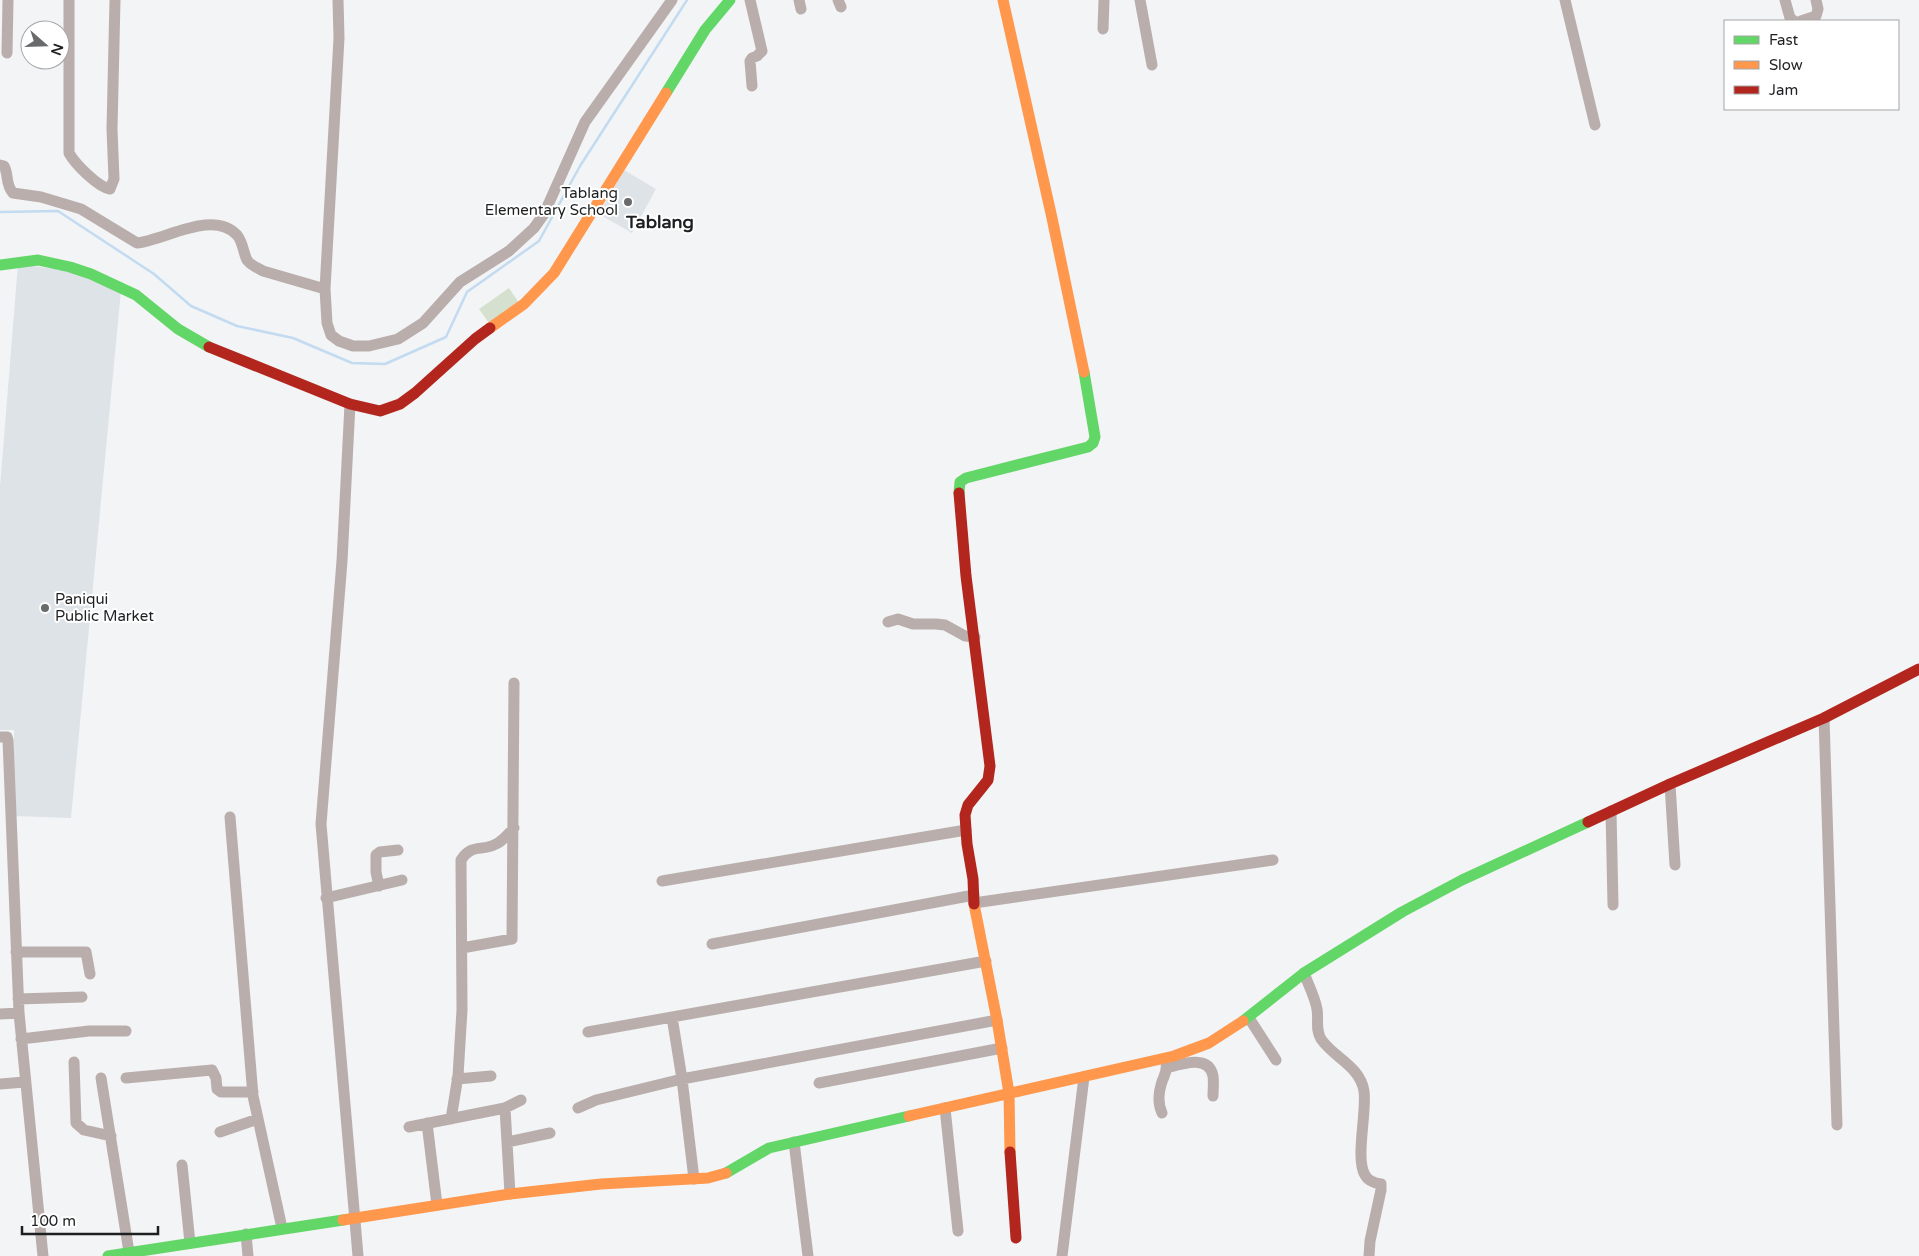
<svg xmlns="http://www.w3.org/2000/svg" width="1919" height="1256" viewBox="0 0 1919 1256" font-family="'Varela Round',sans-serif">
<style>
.built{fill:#dee3e8}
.garden{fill:#d5e1ce}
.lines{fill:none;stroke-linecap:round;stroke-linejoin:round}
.stream{stroke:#c3dbf0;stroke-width:2.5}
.street{stroke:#baaeac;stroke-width:11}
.fast{stroke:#63d668;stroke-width:11}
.slow{stroke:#ff974d;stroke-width:11}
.jam{stroke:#b3261e;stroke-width:11}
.poi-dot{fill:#686a6b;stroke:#fff;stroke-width:2}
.labels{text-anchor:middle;stroke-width:4;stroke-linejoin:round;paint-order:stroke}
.poi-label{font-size:15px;fill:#1e1f20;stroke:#fff;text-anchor:end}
.quarter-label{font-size:18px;font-weight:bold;fill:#1e1f20;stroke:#fff}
</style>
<rect width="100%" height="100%" fill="#f2f4f6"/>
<path class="built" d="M624 170 656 189 632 233 599 214Z
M18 264 70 271 121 290 71 818 14 816V730H0V487Z"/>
<path class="garden" d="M509 288 519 303 489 323 479 309Z"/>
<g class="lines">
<path class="stream" d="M0 212 58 211 154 274 191 306 237 326 293 338 352 363 385 364 446 337 467 292 539 241 580 166 687 0"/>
<path class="street" d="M69 0V153C75 164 98 187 110 189L114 179 112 129 115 0
M338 0 339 38 325 289 327 323 331 335 339 341 353 346H369L398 339 423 323 460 282 509 251 534 228 544 214 585 122 672 0
M750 0 762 51 757 56 752 58 750 61 752 86
M799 0 801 9
M838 0 841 7
M1140 0 1152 65
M1565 0 1595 125
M1785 0 1790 18 1794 21
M1801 21 1816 16 1818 9 1816 0
M1103 29 1104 0
M7 53 8 0
M0 165 4 166C9 175 5 184 13 193L41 197 81 209 137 243C165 240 213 209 237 235 243 242 243 252 247 260 250 265 258 268 263 271L325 289
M350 404 342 561 321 824 358 1256
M888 622 898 619 913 624H936L945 625 965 636 975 637
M1824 718 1837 1125
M0 737H7L8 740 19 1013 43 1256
M1670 784 1675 865
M1611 811 1613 905
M230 817 253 1096 282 1228
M662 881 966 830
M379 886 376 872V855L380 852 398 850
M326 898 402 880
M974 903 1273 860
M712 944 974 895
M462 948 512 939 514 683
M16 952H86L90 974
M1304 973C1308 984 1315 997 1317 1009 1319 1020 1315 1029 1321 1039 1334 1058 1360 1066 1364 1091 1367 1112 1355 1159 1365 1175 1368 1181 1374 1183 1381 1184V1190L1370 1241 1369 1256
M18 999 82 997
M0 1014 19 1013
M1249 1018 1276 1060
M588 1032 986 961
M21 1039 89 1031H126
M74 1062 76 1123 84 1130 111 1136
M1167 1068C1181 1064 1209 1054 1213 1076 1214 1082 1213 1089 1213 1096
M101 1078 129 1252
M126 1078 212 1070 216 1078 217 1089 221 1092H253
M457 1079 491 1076
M819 1083 1002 1048
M0 1084 25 1082
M505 1108 521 1100
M578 1108 596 1100 682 1079 672 1017
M945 1108 958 1231
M1162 1113C1158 1104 1158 1095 1161 1085 1163 1076 1168 1073 1166 1062
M451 1119 458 1076 462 1010 461 860C472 843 481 852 496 844 503 841 509 833 514 828
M427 1123 437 1205
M409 1127 505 1108 510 1194
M220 1132 258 1119
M507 1142 550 1133
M794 1142 808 1256
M182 1165 190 1243
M694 1179 682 1079 997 1020
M246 1234 248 1256
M1062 1256 1084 1077"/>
<path class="fast" d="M666 93 705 30 730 0
M0 265 38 260 70 267 91 274 136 295 178 329 209 347
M959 493 960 482 966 478 1088 447 1093 443 1095 437 1084 372
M1243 1021 1304 973 1402 912 1462 880 1588 822
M726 1173 769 1148 909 1116
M108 1256 343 1220"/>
<path class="slow" d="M1003 0 1052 218 1084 372
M490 328 524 304 554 273 666 93
M974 904 997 1020 1009 1093 1010 1152
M909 1116 1174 1056 1209 1043 1243 1021
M343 1220 510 1194 601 1184 708 1178 726 1173"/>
<path class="jam" d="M209 347 350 404 380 411 400 404 415 393 475 339 490 328
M959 493 966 576 990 766 988 780 968 805 965 815 967 844 973 879 974 904
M1588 822 1670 784 1824 718 1919 669
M1010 1152 1016 1238"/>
</g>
<g class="poi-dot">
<circle cx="628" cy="202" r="5"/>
<circle cx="45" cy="608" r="5"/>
</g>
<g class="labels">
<g class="poi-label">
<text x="618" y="198">Tablang<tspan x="618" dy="17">Elementary School</tspan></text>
<text x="55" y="604" text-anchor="start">Paniqui<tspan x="55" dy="17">Public Market</tspan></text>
</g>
<g class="quarter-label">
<text x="660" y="228">Tablang</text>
</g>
</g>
<rect x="1724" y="20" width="175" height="90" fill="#ffffff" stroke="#a5a5a6"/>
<rect x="1734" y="36" width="25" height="8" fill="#63d668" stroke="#a5a5a6"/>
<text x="1769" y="45" font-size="15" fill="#1e1f20">Fast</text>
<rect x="1734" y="61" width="25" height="8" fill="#ff974d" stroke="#a5a5a6"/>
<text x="1769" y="70" font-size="15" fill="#1e1f20">Slow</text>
<rect x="1734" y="86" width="25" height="8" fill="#b3261e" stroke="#a5a5a6"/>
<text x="1769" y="95" font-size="15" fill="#1e1f20">Jam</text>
<g transform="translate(45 45) rotate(110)"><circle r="24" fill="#ffffff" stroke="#a5a5a6"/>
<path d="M0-4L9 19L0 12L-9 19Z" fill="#686a6b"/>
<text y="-8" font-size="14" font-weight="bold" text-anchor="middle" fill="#1e1f20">N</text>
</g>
<path d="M22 1226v8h136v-8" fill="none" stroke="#1e1f20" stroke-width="2.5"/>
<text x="30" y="1226" font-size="15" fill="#1e1f20" stroke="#ffffff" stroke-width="4" paint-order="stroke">100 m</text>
</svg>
